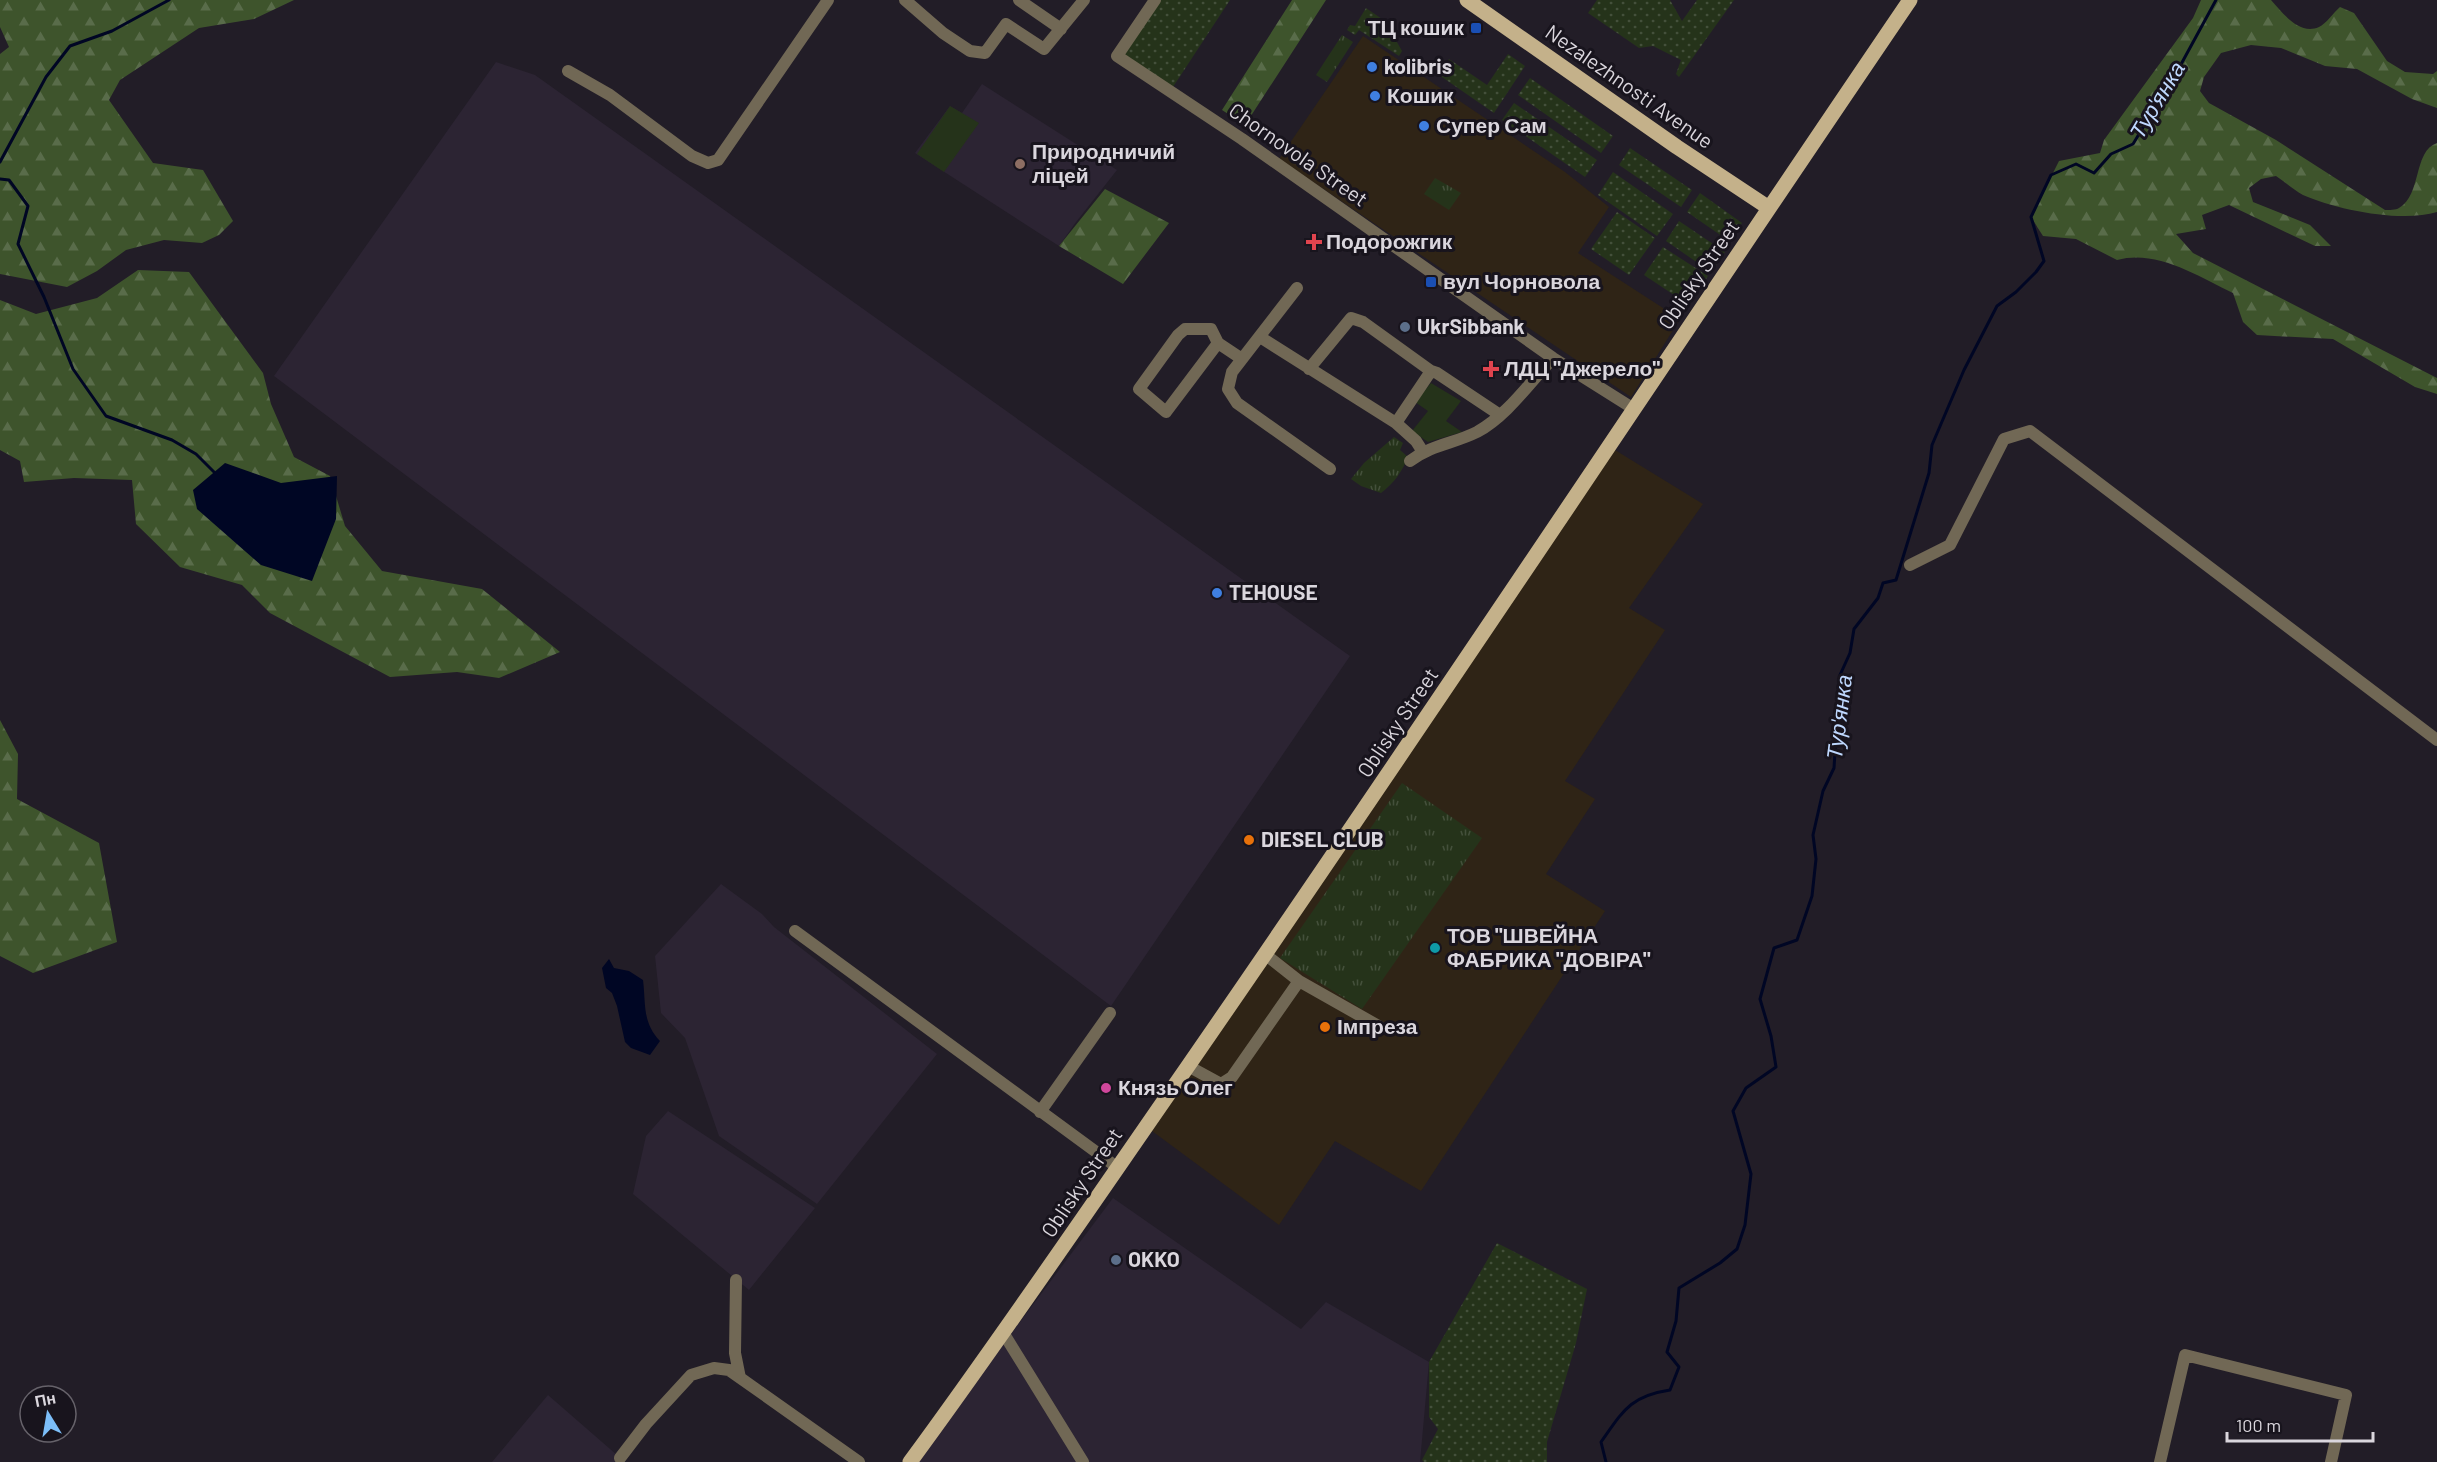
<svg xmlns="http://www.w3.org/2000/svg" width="2437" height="1462" viewBox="0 0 2437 1462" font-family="Barlow,sans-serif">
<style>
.commercial{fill:#2f2416}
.built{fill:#2c2433}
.grass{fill:url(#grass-dots)}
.forest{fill:url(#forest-firs)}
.park{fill:url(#park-tufts)}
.garden{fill:#25331a}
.water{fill:#000624}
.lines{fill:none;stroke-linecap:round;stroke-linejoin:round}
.stream{stroke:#000624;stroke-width:3}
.minor{stroke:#716855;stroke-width:12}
.major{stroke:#c4b18a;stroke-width:15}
.transit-dot{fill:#1a4fb4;stroke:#18141d;stroke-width:2}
.shop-dot{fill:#3f7fe0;stroke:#18141d;stroke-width:2}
.education-dot{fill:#8d6e63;stroke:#18141d;stroke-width:2}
.health-dot{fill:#e0444e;stroke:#18141d;stroke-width:2}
.service-dot{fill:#5c6f8a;stroke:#18141d;stroke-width:2}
.food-dot{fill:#e8710a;stroke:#18141d;stroke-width:2}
.culture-dot{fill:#0f9aa8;stroke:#18141d;stroke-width:2}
.hotel-dot{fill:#d1479c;stroke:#18141d;stroke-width:2}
.labels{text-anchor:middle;stroke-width:6;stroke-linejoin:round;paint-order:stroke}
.poi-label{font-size:21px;font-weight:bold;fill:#dad6dd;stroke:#18141d;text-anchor:start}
.street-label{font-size:21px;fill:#dad6dd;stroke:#18141d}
.water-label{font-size:22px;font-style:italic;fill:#bfd8fe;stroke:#18141d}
</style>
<defs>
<pattern id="grass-dots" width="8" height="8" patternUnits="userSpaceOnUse" patternTransform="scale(1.5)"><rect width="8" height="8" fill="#25331a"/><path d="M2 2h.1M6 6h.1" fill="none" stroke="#44503b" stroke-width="1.8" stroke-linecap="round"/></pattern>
<pattern id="forest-firs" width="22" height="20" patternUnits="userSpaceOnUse" patternTransform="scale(1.5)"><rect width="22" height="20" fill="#3e542c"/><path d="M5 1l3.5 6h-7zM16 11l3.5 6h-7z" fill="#596c4a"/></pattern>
<pattern id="park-tufts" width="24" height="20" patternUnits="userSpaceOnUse" patternTransform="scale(1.5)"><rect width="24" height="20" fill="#25331a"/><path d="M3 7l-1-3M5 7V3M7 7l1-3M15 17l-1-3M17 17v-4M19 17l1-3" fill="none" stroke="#44503b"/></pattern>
</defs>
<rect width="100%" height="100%" fill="#221d27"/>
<path class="commercial" d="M1363 36 1565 172 1609 207 1578 253 1680 319 1631 397 1279 159Z
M1615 450 1703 504 1629 608 1665 630 1565 781 1595 799 1546 874 1605 911 1421 1191 1335 1141 1279 1225 1152 1131Z"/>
<path class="built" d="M496 62 535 75 1350 656 1111 1006 274 376Z
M982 84 1117 170 1076 222 1059 246 915 153 950 106 962 113Z
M721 884 762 914 774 927 937 1054 817 1204 719 1136 685 1038 661 1013 655 956Z
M668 1111 815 1208 749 1290 633 1194 646 1136Z
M1113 1198 1301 1329 1326 1302 1429 1362 1420 1462H915Z
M548 1395 625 1462H492Z"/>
<path class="grass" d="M1161 0H1230L1173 87 1124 55Z
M1597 0H1670L1682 21 1697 0H1734L1679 77 1676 74 1681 60 1653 46 1639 48 1588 13Z
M1366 8 1385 21 1402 51 1399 56 1359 30 1355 35 1347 30 1350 25 1355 26Z
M1508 54 1525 66 1494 113 1439 75 1449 59 1487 85Z
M1530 78 1613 136 1601 153 1518 95Z
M1514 103 1597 160 1585 177 1502 120Z
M1630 148 1692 190 1681 207 1619 165Z
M1613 172 1673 214 1657 236 1598 195Z
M1700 193 1742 223 1729 241 1687 212Z
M1617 212 1655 238 1629 275 1591 249Z
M1679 221 1725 252 1711 272 1666 241Z
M1663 247 1708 276 1689 305 1644 275Z
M1497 1243 1587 1289 1576 1343 1547 1442V1462H1424L1422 1460 1438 1429 1429 1417V1362Z"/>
<path class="forest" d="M0 0H294L254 19 199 28 120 80 109 100 153 163 203 170 233 221 219 235 202 243 164 240 126 250 97 271 67 287 0 274V54L9 47 0 27Z
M1292 0H1326L1245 125 1222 110Z
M2201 0H2271C2282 12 2299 36 2319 27 2326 24 2334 12 2340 7L2354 13 2387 61 2405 72 2433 74 2437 71V108L2412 99 2357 69 2325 66 2281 48 2251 45 2221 53 2204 77 2200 91 2209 103 2276 140 2385 210C2389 210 2396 210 2399 208 2422 195 2413 151 2437 143V212C2402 223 2337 210 2303 195 2294 190 2285 182 2276 176L2261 179 2249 188 2253 202 2310 225 2331 246H2315L2229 205 2202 215 2206 229 2176 234 2193 253 2437 378V394L2415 387 2333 339 2257 335 2243 322 2233 293C2198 276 2156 249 2117 260L2076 239 2043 236 2031 217 2059 161 2100 153 2104 140 2193 18Z
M1105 189 1169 223 1123 284 1059 246Z
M138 270 189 272 263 373 271 404 294 457 330 476 345 526 382 571 482 589 560 652 499 678 457 672 390 677 270 613 242 585 180 567 136 524 132 480 74 478 24 482 20 461 0 450V300L36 314 97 298Z
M0 720 18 754 17 799 99 843 117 942 33 973 0 956Z"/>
<path class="park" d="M1342 35 1353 42 1327 82 1316 75Z
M1435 178 1461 193 1449 210 1424 194Z
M1394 437 1403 443 1400 450 1408 457C1402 472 1394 483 1381 493L1361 486 1351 479 1364 463Z
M1402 783 1482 838 1362 1009 1280 958Z"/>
<path class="garden" d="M950 106 979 123 944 172 917 154Z
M1431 383 1461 401 1446 421 1462 432 1428 442 1412 431 1428 411 1415 402Z"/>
<path class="water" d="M225 463 281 483 337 476 336 519 312 581 261 565 197 509 193 490Z
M609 959 614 968 629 971 643 980C646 1004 642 1022 660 1041L650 1055 631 1048 625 1042 617 1006 612 993 606 988 602 968Z"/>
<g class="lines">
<path class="stream" d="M0 162 46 77 70 46 112 31 169 0
M0 179 9 180 28 206 18 244 44 297 73 369 106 416 172 440 196 454 214 472
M1606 1462 1601 1442C1623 1411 1630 1396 1670 1390L1679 1367 1667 1352 1676 1321 1679 1288 1720 1263 1737 1249 1745 1225 1751 1174 1733 1111 1746 1088 1776 1067 1771 1036 1760 999 1774 948 1797 940 1812 896 1816 859 1813 835 1823 791 1834 768 1840 675 1850 653 1854 629 1878 598 1883 583 1896 580 1929 473 1932 445 1964 370 1997 306 2016 292 2036 272 2044 261 2031 217 2051 175 2076 164 2094 173 2111 154 2133 144 2179 68 2216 0"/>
<path class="minor" d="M905 0 943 33 970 51 985 53 1006 24 1044 49 1084 0
M1019 0 1061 29
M1155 0 1117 56 1242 139 1553 358 1634 409
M568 71 610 95 692 156 708 163 718 160 828 0
M1297 288 1232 372 1228 389 1237 403 1330 469
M1260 337 1396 423 1431 371
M1218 343 1211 329H1185L1178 335 1139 389 1166 412 1218 343 1242 359
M1309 369 1351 318 1363 322 1431 371 1437 373 1500 415
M1396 423 1416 441 1423 452
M1410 461C1433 444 1453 444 1477 432 1507 416 1530 382 1553 358
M1910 565 1950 545 2004 439 2030 431 2437 740
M795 931 1118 1168
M1266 955 1299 981 1382 1028
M1188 1066 1221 1084 1232 1077 1299 981
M1040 1112 1110 1013
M736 1280 735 1353 740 1378
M1004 1334 1083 1462
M620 1458 646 1424 691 1375 714 1368 729 1370 859 1462
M2160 1462 2185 1355 2346 1395 2331 1462"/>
<path class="major" d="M1467 0 1677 147 1769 208
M910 1462C1005 1333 1095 1200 1186 1069 1431 715 1668 356 1910 0"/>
</g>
<g class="transit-dot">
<rect x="1470" y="22" width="12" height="12" rx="3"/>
<rect x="1425" y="276" width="12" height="12" rx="3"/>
</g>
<g class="shop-dot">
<circle cx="1372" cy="67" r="6"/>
<circle cx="1375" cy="96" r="6"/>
<circle cx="1424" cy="126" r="6"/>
<circle cx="1217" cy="593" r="6"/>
</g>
<circle class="education-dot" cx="1020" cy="164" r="6"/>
<g class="health-dot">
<path d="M1311 233h6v6h6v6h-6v6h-6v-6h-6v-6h6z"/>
<path d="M1488 360h6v6h6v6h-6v6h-6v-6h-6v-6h6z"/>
</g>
<g class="service-dot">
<circle cx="1405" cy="327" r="6"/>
<circle cx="1116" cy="1260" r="6"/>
</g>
<g class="food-dot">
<circle cx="1249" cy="840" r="6"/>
<circle cx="1325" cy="1027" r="6"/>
</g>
<circle class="culture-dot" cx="1435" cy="948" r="6"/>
<circle class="hotel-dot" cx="1106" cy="1088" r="6"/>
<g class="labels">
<g class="poi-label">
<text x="1464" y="35" text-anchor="end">ТЦ кошик</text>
<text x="1384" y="74">kolibris</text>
<text x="1387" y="103">Кошик</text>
<text x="1436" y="133">Супер Сам</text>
<text x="1032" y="159">Природничий<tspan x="1032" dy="24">ліцей</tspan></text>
<text x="1326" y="249">Подорожгик</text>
<text x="1443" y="289">вул Чорновола</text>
<text x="1417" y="334">UkrSibbank</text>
<text x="1504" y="376">ЛДЦ "Джерело"</text>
<text x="1229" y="600">TEHOUSE</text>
<text x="1261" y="847">DIESEL CLUB</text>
<text x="1447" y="943">ТОВ "ШВЕЙНА<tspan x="1447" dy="24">ФАБРИКА "ДОВІРА"</tspan></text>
<text x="1337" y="1034">Імпреза</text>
<text x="1118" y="1095">Князь Олег</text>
<text x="1128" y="1267">OKKO</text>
</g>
<g class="street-label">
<text transform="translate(1629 87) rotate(35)" y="7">Nezalezhnosti Avenue</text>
<text transform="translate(1298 155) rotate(35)" y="7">Chornovola Street</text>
<text transform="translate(1699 275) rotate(-56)" y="7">Oblisky Street</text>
<text transform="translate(1398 723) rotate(-56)" y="7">Oblisky Street</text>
<text transform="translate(1082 1183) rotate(-56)" y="7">Oblisky Street</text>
</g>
<g class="water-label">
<text transform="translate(2157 100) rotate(-59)" y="8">Тур'янка</text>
<text transform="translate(1839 717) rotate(-83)" y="8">Тур'янка</text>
</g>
</g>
<g transform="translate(48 1414) rotate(349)"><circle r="28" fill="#18141d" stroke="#66626a" stroke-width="1.5"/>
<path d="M0-4.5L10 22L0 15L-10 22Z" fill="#7cbef9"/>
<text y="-9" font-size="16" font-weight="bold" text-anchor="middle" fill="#dad6dd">Пн</text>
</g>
<path d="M2227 1432v9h146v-9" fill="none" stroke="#dad6dd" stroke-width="3"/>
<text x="2236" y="1432" font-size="18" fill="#dad6dd" stroke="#18141d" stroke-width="4.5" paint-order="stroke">100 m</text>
</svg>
